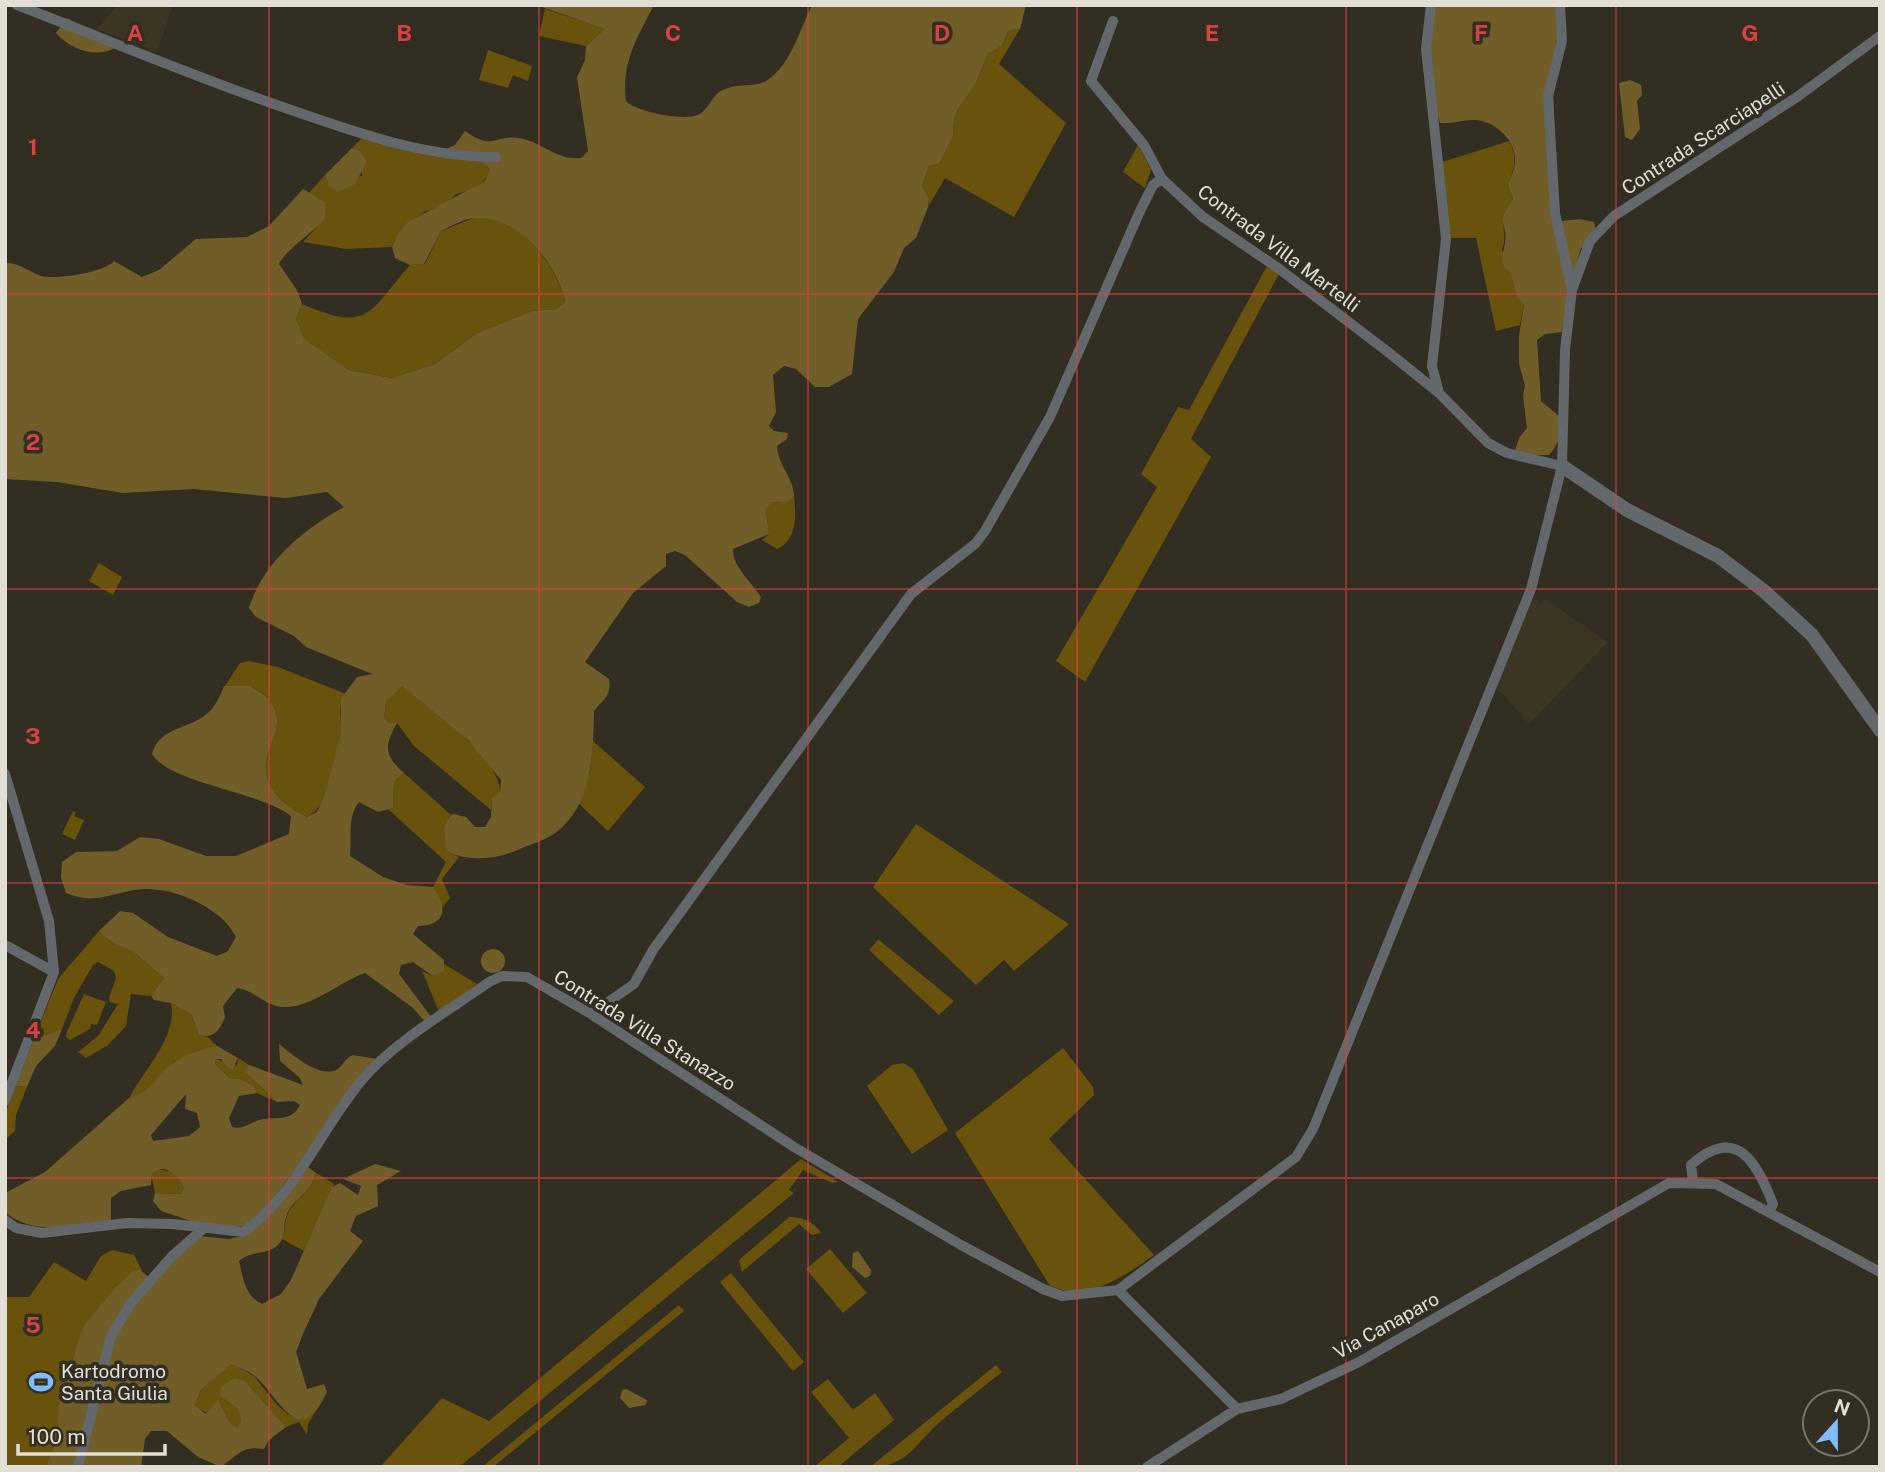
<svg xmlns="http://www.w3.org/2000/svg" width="1885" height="1472" viewBox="0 0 1885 1472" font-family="'Public Sans',sans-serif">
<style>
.built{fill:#3c3523}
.green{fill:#69520b}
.forest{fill:#715d27;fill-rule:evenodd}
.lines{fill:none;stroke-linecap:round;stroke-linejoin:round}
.minor{stroke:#63686c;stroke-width:10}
.tertiary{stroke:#63686c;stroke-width:14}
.grid{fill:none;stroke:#d84342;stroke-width:2;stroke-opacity:0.55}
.labels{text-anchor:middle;stroke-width:7;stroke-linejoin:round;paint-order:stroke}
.street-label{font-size:19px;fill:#e1ded6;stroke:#322e22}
.poi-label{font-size:19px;fill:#e1ded6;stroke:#322e22;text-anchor:start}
.grid-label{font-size:23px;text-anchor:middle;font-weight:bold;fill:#d84342;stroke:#322e22;stroke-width:7;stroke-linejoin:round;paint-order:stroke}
</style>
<rect width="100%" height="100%" fill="#322e22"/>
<path class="built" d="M118 5H173L157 52 97 29Z
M1531 598 1542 604 1545 599 1608 642 1529 724 1503 694 1495 690Z"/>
<path class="green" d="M545 9 606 29 586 46 539 36Z
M1020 29 999 64 1066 123 1014 217 945 178 928 207 929 198 922 186 929 166 939 164 953 136 954 119 958 109 975 85 988 54 1002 46 1008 31Z
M488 50 532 66 528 81 513 75 508 88 479 80Z
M362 138 478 160 491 170 484 181 468 191 456 194 447 204 424 212 397 235 392 247 346 249 303 242 325 218V203L309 193 325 175 327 181 362 176 360 151 352 148Z
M1509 141C1518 158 1514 168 1508 186L1513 199C1494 228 1510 227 1502 250L1524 305 1520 325 1496 331 1476 238H1450L1442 162Z
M1138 145 1151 170 1145 188 1123 172Z
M474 218C481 218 489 217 496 219 529 229 558 271 565 302L556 309 532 311 477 333 435 364 392 378 349 370 304 340 296 319 302 304C370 334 369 311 410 265L425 264 441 231Z
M1268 264 1280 272 1191 439 1211 457 1085 682 1056 661 1157 487 1141 474 1178 407 1189 410Z
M794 496C796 515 798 539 777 549L762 540 769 534 766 509 772 502 786 503Z
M99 563 122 577 113 595 89 581Z
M249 661 278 667 346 694C336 705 342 723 340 737 338 762 330 805 307 817 284 806 260 786 267 757 272 738 284 724 272 704 268 696 259 691 251 686H225L240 663Z
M401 685C428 705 502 760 500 793L492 798 491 810 414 746 397 723H390L384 718 386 702Z
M593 741 645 787 608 831 578 803 590 772Z
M404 773 451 815 448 818V852L459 857 442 879 450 898 443 907 433 887 446 862 388 809 393 808 394 782Z
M73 811 76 812 74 816 84 820 75 840 62 834Z
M916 824 1069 924 1014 971 1004 960 976 985 873 887Z
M99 931C109 943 119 945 133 952 137 955 159 973 164 978L151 996 131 994 126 1026 108 1045 86 1058 78 1052 98 1036 118 1004 110 1002 109 998 116 978 114 971 98 962 93 965 74 998 62 1029 34 1039 58 979Z
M879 939V940L954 1001 939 1015 869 950Z
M444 964 477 984 439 1012 422 971 433 976 444 972Z
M84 994 106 1002 97 1025 91 1024 90 1029 70 1040 66 1037 67 1032Z
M171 1003 191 1014 199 1035 208 1037 217 1046 173 1062 145 1094 129 1098C144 1070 178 1036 171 1003Z
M1063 1048 1093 1087 1094 1095 1049 1139 1154 1255C1125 1276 1087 1303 1050 1286L955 1133Z
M238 1058 249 1065 246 1073 277 1102 257 1093 254 1086 240 1079H231L215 1064 216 1059 237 1066Z
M903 1063 913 1069 948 1130 912 1154 867 1086 892 1065Z
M16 1086 27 1087 16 1115 15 1131 5 1140V1114Z
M801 1159 838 1182 832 1183 803 1170 789 1190 794 1193 459 1467H380L442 1398 489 1421Z
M157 1169 174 1172 184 1188 181 1194 155 1193 151 1173Z
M315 1172 334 1184 304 1251 282 1239C286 1231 284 1223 287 1216 293 1199 315 1191 315 1172Z
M789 1217C800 1216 817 1223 821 1233L812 1235 799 1224 742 1272 739 1260Z
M830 1249 867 1293 843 1313 806 1269Z
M112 1250 134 1255 142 1271 93 1334 46 1467H5V1297H29L54 1262 86 1281 101 1256Z
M731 1273 804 1362 793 1371 720 1282Z
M679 1305 684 1311 493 1467H482Z
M231 1363 254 1376 277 1405 289 1415 300 1418 317 1409 308 1424 307 1435 299 1422 286 1427 245 1381 237 1408 241 1420 237 1428C224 1417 208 1416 195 1405L201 1390Z
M996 1365 1002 1372C982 1388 961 1404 941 1421 916 1442 909 1467 870 1467Z
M828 1379 853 1410 875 1393 894 1420 838 1467H814L849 1438 811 1392Z"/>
<path class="forest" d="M536 5H654C637 38 621 63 626 101 636 112 689 123 701 113 714 103 710 94 728 88 741 83 757 88 769 79 792 62 800 29 812 5H1026L1020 29 1008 31 1002 46 988 54 975 85 958 109 954 119 953 136 939 164 929 166 922 186 929 198 928 207 916 238 904 248 894 272 858 319 852 374 829 387H815L796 369 784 366 773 375 776 412 769 426 774 431 788 433 787 439 777 446C778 466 793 476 794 496L786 503 772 502 766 509 769 534 733 549C733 568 752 582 761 597L759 603 749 607 737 602 685 555 675 551 666 554V566L633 593 585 662 609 679C612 696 603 699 594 711 593 752 593 801 559 830 548 840 533 843 520 849 498 859 469 862 448 852 444 838 441 823 453 814L466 817 475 827H485L491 817 492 798 500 792 501 780 468 740 402 686 386 702 384 718 390 723H397C384 746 384 755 404 773L394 782 393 808 378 812 359 802C347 817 352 838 350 856L383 877 407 885 433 887C448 907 447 925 418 926L413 934 444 960V972L433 976 413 962 401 965 399 974 432 1018 426 1023 413 1008 365 973C339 982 312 1008 283 1007 265 1006 254 990 237 988L223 1006 225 1017C220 1030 214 1039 199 1035L191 1014 171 1003 154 1000 151 996 164 978C161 975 135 953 133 952 119 945 109 943 99 931L120 911 133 913 168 937 217 956 228 951 236 937C221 906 168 884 134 890 108 895 92 904 66 893L61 878 62 862 76 852 117 851 140 837 159 839 206 856H236L289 834 291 816C259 791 171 784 152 754 160 725 192 730 210 711 216 705 221 694 224 686H251C258 691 268 696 272 704 284 724 272 738 267 757 260 786 284 806 307 817L317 812 324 797 340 738 341 699 357 677 372 674 306 647 294 636 256 617 249 608C263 562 304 529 344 507L327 492 286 498 193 489 123 493 57 482 5 479V263C21 263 27 271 41 276 56 280 106 272 114 261L142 277 159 270 196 239 247 237 269 226 303 189 326 203 325 219C314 231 284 252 279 264L297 290 302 304 296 319 304 339 349 370 392 378 435 364 477 333 532 311 556 309 565 302C557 263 519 217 477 218 464 218 452 226 441 231L424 264 410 265 395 258 392 247 397 235 408 222 485 181 490 169 478 160 446 149 455 145 465 131C493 151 493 135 518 138 542 141 556 161 581 158L588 151 577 77 585 60 586 46 605 29Z
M1434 5H1557L1559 25 1553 68 1554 222 1580 219 1594 222 1596 230 1580 250 1562 332 1545 334 1537 340 1541 401 1559 416C1561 432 1560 443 1549 455H1525L1515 451 1519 438 1527 428 1523 396 1525 386 1519 364V336L1524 305 1517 297 1511 273C1498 265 1503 256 1505 243 1508 220 1494 227 1513 199L1508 186C1511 176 1515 170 1515 159 1515 139 1493 120 1474 120 1462 120 1452 124 1440 123L1437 113 1430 40Z
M67 18 117 47C96 59 71 50 56 33Z
M1630 80 1641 85 1642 95 1637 101 1640 129 1632 140 1625 137 1619 83Z
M352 148 360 151 367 162 355 184 337 192 329 186 325 175Z
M481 961a12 12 0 1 1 24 0a12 12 0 1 1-24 0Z
M62 1029 55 1046 36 1066 27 1087 16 1086 34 1039Z
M279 1044C292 1054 318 1078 336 1070 343 1066 345 1058 353 1055L377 1059 260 1216C232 1241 191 1220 161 1211L153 1201 155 1193 181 1194 184 1188C177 1176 167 1162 152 1173L151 1185 121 1191 111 1198V1221C76 1225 34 1237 5 1212V1193L45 1172 129 1098C154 1092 153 1078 171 1064 184 1055 202 1049 217 1046L238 1058 233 1069 228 1068 221 1059H216L215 1064 231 1079H240L254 1086 257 1093 239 1096 229 1118 232 1127C244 1130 249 1123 259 1120 274 1116 291 1123 300 1105L294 1101 277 1102 245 1072 249 1065 303 1085 299 1077 280 1061ZM186 1094 185 1109 197 1113 200 1127 189 1136 153 1141 151 1135Z
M375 1164 401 1171 377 1185 378 1206 356 1216 350 1231 363 1241 319 1299 303 1334 296 1352 307 1389 324 1384 327 1392C299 1452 279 1397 256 1377 249 1371 239 1368 231 1364L201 1390 195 1405 206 1414 218 1400 229 1422 237 1428 241 1420 237 1408 220 1395 222 1386 234 1378 245 1381 286 1427 269 1440 264 1449C242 1445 237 1456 221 1467L198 1457 167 1431H151L145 1439 141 1467H80L110 1338 132 1304 197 1236 229 1239 247 1235 305 1165 315 1172C315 1192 291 1199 286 1217 283 1226 286 1235 279 1244 269 1255 250 1251 239 1261 243 1278 245 1296 262 1304L281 1294 291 1280 332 1187 340 1183 358 1195 361 1186 343 1179Z
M858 1251 871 1270 870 1276 865 1278 852 1267 853 1253Z
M140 1270 150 1278 109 1335 76 1467H46L59 1430 57 1419 59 1403 83 1327 115 1288 133 1271Z
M626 1389 647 1400 646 1405 629 1408 620 1398 622 1390Z"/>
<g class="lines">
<path class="minor" d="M17 5C111 41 204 81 300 113 363 135 428 157 496 157
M1431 5 1426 48 1446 239 1432 366 1439 393
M1113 21 1091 81 1144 145 1162 179 1203 217 1278 268 1388 352 1439 393 1488 443 1507 453 1562 466
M1572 290 1590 241 1614 216 1797 97 1880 36
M5 774 49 921 54 972 5 1101
M5 945 54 972
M591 1014 634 984 653 950 911 594 975 544 985 531 1050 417 1140 211 1153 185 1162 179
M1693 1181 1691 1165C1737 1124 1757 1163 1773 1204L1769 1212
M5 1220 16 1228 42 1233 127 1223 173 1224 243 1232C293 1199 323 1126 362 1080 395 1041 447 1012 489 982L502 976 527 977 591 1014 794 1147 961 1245 1043 1289 1062 1296 1118 1290 1296 1157 1313 1129 1531 589 1562 466 1565 350 1572 290 1555 213 1548 96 1562 41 1560 5
M1118 1290 1237 1409 1281 1399 1359 1362 1669 1183 1716 1184 1880 1272
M78 1467 111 1336 131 1303 172 1256 203 1229
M1147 1467 1237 1409"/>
<path class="tertiary" d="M1562 466 1627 510 1718 556 1764 591 1812 635 1880 730"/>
</g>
<path class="grid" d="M269 5V1467M539 5V1467M808 5V1467M1077 5V1467M1346 5V1467M1616 5V1467M5 294H1880M5 589H1880M5 883H1880M5 1178H1880"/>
<defs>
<g id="stadium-bare" transform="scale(1.89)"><path d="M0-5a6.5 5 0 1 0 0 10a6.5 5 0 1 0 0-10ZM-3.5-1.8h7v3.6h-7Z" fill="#83bcfb" stroke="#322e22" stroke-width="2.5" paint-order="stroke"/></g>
</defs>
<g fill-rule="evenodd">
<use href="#stadium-bare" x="41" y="1382"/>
</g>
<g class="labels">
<g class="street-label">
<text transform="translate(1703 138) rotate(-33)" y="7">Contrada Scarciapelli</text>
<text transform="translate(1279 248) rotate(37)" y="7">Contrada Villa Martelli</text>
<text transform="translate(645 1030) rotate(32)" y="7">Contrada Villa Stanazzo</text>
<text transform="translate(1386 1325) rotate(-29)" y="7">Via Canaparo</text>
</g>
<g class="poi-label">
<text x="61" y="1378">Kartodromo<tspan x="61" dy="22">Santa Giulia</tspan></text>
</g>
</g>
<g class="grid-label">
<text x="135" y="41">A</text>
<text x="404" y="41">B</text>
<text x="673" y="41">C</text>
<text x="942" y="41">D</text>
<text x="1212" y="41">E</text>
<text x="1481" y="41">F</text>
<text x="1750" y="41">G</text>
<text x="33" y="155">1</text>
<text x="33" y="450">2</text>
<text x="33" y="744">3</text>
<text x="33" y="1038">4</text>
<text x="33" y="1333">5</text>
</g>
<rect width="1885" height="1472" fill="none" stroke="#e1ded6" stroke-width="14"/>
<g transform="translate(1836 1423) rotate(21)"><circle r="33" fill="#322e22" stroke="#78746a" stroke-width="2"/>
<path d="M0-5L12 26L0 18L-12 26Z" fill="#83bcfb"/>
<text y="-10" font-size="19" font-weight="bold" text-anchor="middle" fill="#e1ded6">N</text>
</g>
<path d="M18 1444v10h147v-10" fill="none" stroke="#e1ded6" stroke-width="3.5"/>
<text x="28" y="1444" font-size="21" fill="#e1ded6" stroke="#322e22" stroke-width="5" paint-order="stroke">100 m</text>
</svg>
